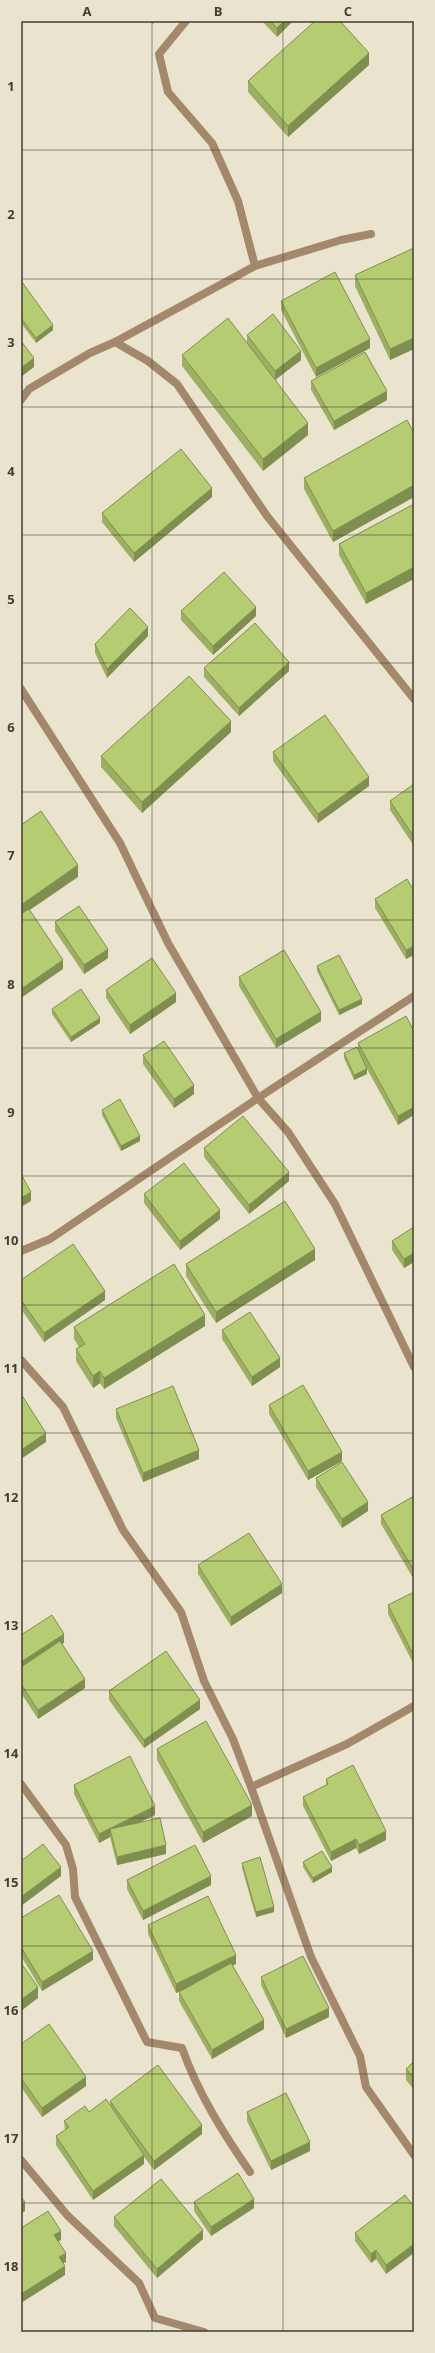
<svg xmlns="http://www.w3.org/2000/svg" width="435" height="2353" viewBox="0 0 435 2353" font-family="'Open Sans',sans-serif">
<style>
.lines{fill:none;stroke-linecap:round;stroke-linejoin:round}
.minor{stroke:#a4886b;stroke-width:8}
.wall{fill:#9daf62}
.shaded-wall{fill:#7f8f50}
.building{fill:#b6cc72;stroke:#7f8f50}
.grid{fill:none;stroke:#403d34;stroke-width:1;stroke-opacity:0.55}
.neatline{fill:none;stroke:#403d34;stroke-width:1.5}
.grid-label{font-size:13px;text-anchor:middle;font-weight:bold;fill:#403d34}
</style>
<rect width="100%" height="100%" fill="#eae4ce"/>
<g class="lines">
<path class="minor" d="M186 21 159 54 168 92 212 143 238 201 255 266
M115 342 148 361 177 384 267 516 414 699
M21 400 29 389 90 353 115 342 255 266 341 240 371 234
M21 689 120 843 168 943 258 1098 414 996
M21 1251 50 1239 258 1098 288 1132 335 1204 414 1367
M21 1360 63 1407 123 1530 181 1612 204 1681 233 1739 251 1787 311 1957 360 2056 366 2087 414 2155
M21 1784 66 1845 73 1869 75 1897 147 2042 182 2048C198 2093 223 2133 250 2172
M251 1787 347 1744 414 1706
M21 2160 67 2215 139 2283 155 2318 204 2332"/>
</g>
<path class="wall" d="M149 21H156L153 24Z
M262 21H293L277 37Z
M369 65 288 137 248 92V81Z
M414 248V349L390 360 355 286V275Z
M21 282 53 330 36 343 21 323Z
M281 301 370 348 316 377 281 310Z
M247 335 301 360 275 380 308 435 263 471 182 366V355L247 343Z
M311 381 387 400 334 430 311 390Z
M414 433V497L333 542 304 489V478Z
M212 497 134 562 102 522V513Z
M414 504 366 604 339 555V544Z
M181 611 256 616 213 655 181 620Z
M148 636 107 678 95 653V644Z
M204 668 289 671 239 716 204 677Z
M231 732 142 813 101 767V756Z
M273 752 369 786 318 823 273 761Z
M414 784V846L390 810V801Z
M414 891 406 959 375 908V899Z
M55 922 108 958 84 974 55 931Z
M317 966 362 1004 339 1015 317 971Z
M239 977 321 1021 276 1048 239 986Z
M106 990 176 1002 130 1034 106 998Z
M52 1009 100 1023 71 1042 52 1014Z
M414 1031 398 1125 367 1069V1074L354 1080 344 1058V1053L358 1048V1043Z
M143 1055 194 1094 174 1108 143 1064Z
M102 1110 140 1141 121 1151 102 1115Z
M204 1148 289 1181 249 1214 204 1157Z
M144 1194 220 1219 180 1250 144 1203Z
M414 1222V1262L404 1268 392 1250V1241L414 1227Z
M315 1260 216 1323 186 1276V1264Z
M21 1280 105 1300 44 1342 21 1309Z
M205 1326 104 1389 100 1383 93 1388 76 1361V1349L79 1347 74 1339V1327Z
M222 1330 280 1367 252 1386 222 1339Z
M269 1405 342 1461 308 1480 269 1414Z
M116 1409 199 1459 143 1482 116 1418Z
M316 1478 368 1511 342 1528 316 1487Z
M414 1496V1577L413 1578 381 1524V1515Z
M198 1565 282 1593 231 1626 198 1574Z
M414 1592V1665L388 1614V1605Z
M21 1635 64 1643 62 1644 85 1688 38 1719 21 1693Z
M109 1691 200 1709 144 1748 109 1700Z
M157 1749 252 1816 203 1843 157 1760Z
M326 1779 386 1840 359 1854 356 1848 331 1861 303 1806V1797L326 1785Z
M74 1785 155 1815 138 1823 166 1854 117 1865 110 1837 99 1843 74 1794Z
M303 1862 332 1872 313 1883 303 1867Z
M242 1863 274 1912 256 1917 242 1868Z
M127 1880 211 1885 143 1920 127 1889Z
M21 1918 93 1960 42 1991 21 1956Z
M148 1925 236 1964 233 1965 264 2029 212 2059 179 2001V1992L189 1987 176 1993 148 1934Z
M261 1977 329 2017 286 2038 261 1985Z
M21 2044 86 2086 42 2117 21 2087Z
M414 2061V2090L406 2080V2069Z
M110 2101 202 2134 154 2170 144 2157V2164L93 2200 56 2145V2136L65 2130 64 2121 110 2105Z
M247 2112 310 2151 271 2170 247 2121Z
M405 2195 386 2274 376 2259 371 2263 355 2241V2233Z
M194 2202 254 2208 211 2236 194 2211Z
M114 2217 203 2239 157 2278 114 2226Z"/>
<path class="shaded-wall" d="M284 21H293L277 37V28Z
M369 53V65L288 137V126Z
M53 325V330L36 343V338Z
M414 338V349L390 360V349Z
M370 339V348L316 377V368Z
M301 351V360L275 380V371Z
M34 358V367L21 377V368Z
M387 391V400L334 430V421Z
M308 423V435L263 471V459Z
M414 485V497L333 542V531Z
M212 488V497L134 562V553Z
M414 567V579L366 604V593Z
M256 607V616L213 655V646Z
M148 627V636L107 678V669Z
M289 662V671L239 716V708Z
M231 721V732L142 813V802Z
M369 777V786L318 823V814Z
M78 865V877L21 916V905Z
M414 946V955L406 959V950Z
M108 949V958L84 974V965Z
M63 960V969L21 998V989Z
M176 993V1002L130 1034V1025Z
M362 999V1004L339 1015V1010Z
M321 1012V1021L276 1048V1039Z
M100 1018V1023L71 1042V1037Z
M367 1069V1074L354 1080V1075Z
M194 1085V1094L174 1108V1099Z
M414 1107V1115L398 1125V1116Z
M140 1136V1141L121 1151V1146Z
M289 1172V1181L249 1214V1205Z
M31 1192V1201L21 1207V1198Z
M220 1210V1219L180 1250V1241Z
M315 1249V1260L216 1323V1312Z
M414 1253V1262L404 1268V1259Z
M105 1291V1300L44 1342V1333Z
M205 1315V1326L104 1389V1378Z
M280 1358V1367L252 1386V1377Z
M100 1371V1383L93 1388V1376Z
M46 1433V1442L21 1459V1450Z
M199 1450V1459L143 1482V1473Z
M342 1452V1461L308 1480V1471Z
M368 1502V1511L342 1528V1519Z
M414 1568V1577L413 1578V1569Z
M282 1584V1593L231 1626V1617Z
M64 1634V1643L21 1671V1662Z
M85 1679V1688L38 1719V1710Z
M200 1700V1709L144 1748V1740Z
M252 1805V1816L203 1843V1832Z
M155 1806V1815L112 1836 110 1829V1837L99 1843V1834Z
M386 1831V1840L359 1854V1845Z
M356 1839V1848L331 1861V1852Z
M166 1845V1854L117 1865V1857Z
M61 1867V1876L21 1906V1897Z
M332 1867V1872L313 1883V1878Z
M211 1876V1885L143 1920V1911Z
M274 1907V1912L256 1917V1912Z
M93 1951V1960L42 1991V1982Z
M236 1955V1964L176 1993V1984Z
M38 1987V1998L21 2011V2000Z
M329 2008V2017L286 2038V2029Z
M264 2020V2029L212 2059V2050Z
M86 2077V2086L42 2117V2108Z
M202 2125V2134L154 2170V2161Z
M310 2142V2151L271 2170V2161Z
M144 2155V2164L93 2200V2191Z
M254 2199V2208L211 2236V2227Z
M25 2202V2211L21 2214V2205Z
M203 2230V2239L157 2278V2269Z
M61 2231V2240L54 2244V2235Z
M414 2244V2253L386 2274V2265Z
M376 2250V2259L371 2263V2254Z
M66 2253V2262L59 2266V2257Z
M65 2266V2275L21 2303V2294Z"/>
<path class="building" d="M270 21H284L277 28Z
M315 21H340L369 53 288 126 248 81Z
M414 248V338L390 349 355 275Z
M335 272 370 339 316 368 281 301Z
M21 282H22L53 325 36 338 21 318Z
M273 314 301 351 275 371 247 335Z
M228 318 308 423 263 459 182 355Z
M21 341 34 358 21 368Z
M365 352 387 391 334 421 311 381Z
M407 420 414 433V485L333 531 304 478Z
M181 449 212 488 134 553 102 513Z
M414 504V567L366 593 339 544Z
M224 572 256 607 213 646 181 611Z
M130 608 148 627 107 669 95 644Z
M255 623 289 662 239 708 204 668Z
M189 676 231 721 142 802 101 756Z
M325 715 369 777 318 814 273 752Z
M414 784V837L390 801Z
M41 811 78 865 21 905V825Z
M407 879 414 891V946L406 950 375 899Z
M79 906 108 949 84 965 55 922Z
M29 909 63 960 21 989V914Z
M284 950 321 1012 276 1039 239 977Z
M339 955 362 999 339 1010 317 966Z
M152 958 176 993 130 1025 106 990Z
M81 989 100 1018 71 1037 52 1009Z
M406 1016 414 1031V1107L398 1116 358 1043Z
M164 1041 194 1085 174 1099 143 1055Z
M357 1047 367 1069 354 1075 344 1053Z
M120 1099 140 1136 121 1146 102 1110Z
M243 1116 289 1172 249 1205 204 1148Z
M184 1163 220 1210 180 1241 144 1194Z
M21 1174 31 1192 21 1198Z
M285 1201 315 1249 216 1312 186 1264Z
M414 1227V1253L404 1259 392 1241Z
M73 1244 105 1291 44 1333 21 1300V1280Z
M174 1264 205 1315 104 1378 100 1371 93 1376 76 1349 85 1344 74 1327Z
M250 1312 280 1358 252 1377 222 1330Z
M303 1385 342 1452 308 1471 269 1405Z
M173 1386 199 1450 143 1473 116 1409Z
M21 1394 46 1433 21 1450Z
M342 1462 368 1502 342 1519 316 1478Z
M414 1496V1568L413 1569 381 1515Z
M249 1533 282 1584 231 1617 198 1565Z
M414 1592V1656L388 1605Z
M52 1615 64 1634 21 1662V1635Z
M60 1641 85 1679 38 1710 21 1684V1667Z
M166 1651 200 1700 144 1740 109 1691Z
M206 1721 252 1805 203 1832 157 1749Z
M130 1756 155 1806 99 1834 74 1785Z
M353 1765 386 1831 359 1845 356 1839 331 1852 303 1797 328 1784 326 1779Z
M160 1818 166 1845 117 1857 110 1829Z
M43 1844 61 1867 21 1897V1861Z
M195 1845 211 1876 143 1911 127 1880Z
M322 1851 332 1867 313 1878 303 1862Z
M260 1857 274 1907 256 1912 242 1863Z
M59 1895 93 1951 42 1982 21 1947V1918Z
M208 1896 236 1955 176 1984 148 1925Z
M303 1956 329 2008 286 2029 261 1977Z
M21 1963 38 1987 21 2000Z
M231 1963 264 2020 212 2050 179 1992Z
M49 2024 86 2077 42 2108 21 2078V2044Z
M414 2061V2078L406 2069Z
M158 2065 202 2125 154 2161 110 2101Z
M286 2093 310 2142 271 2161 247 2112Z
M106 2099 144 2155 93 2191 56 2136 69 2127 64 2121 85 2106 89 2112Z
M238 2173 254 2199 211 2227 194 2202Z
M161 2179 203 2230 157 2269 114 2217Z
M405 2195 414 2207V2244L386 2265 376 2250 371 2254 355 2233Z
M21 2197 25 2202 21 2205Z
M48 2211 61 2231 54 2235 66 2253 59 2257 65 2266 21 2294V2228Z"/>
<path class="grid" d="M152 21V2332M283 21V2332M21 150H414M21 279H414M21 407H414M21 535H414M21 663H414M21 792H414M21 920H414M21 1048H414M21 1176H414M21 1305H414M21 1433H414M21 1561H414M21 1690H414M21 1818H414M21 1946H414M21 2074H414M21 2203H414"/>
<rect width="435" height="2353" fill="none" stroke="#eae4ce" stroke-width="44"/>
<rect x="22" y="22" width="391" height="2309" class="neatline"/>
<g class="grid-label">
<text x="87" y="16">A</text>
<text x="218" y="16">B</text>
<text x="348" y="16">C</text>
<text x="11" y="91">1</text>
<text x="11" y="219">2</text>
<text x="11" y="347">3</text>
<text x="11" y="476">4</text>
<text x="11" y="604">5</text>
<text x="11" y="732">6</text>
<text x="11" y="860">7</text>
<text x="11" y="989">8</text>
<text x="11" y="1117">9</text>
<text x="11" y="1245">10</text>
<text x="11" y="1373">11</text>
<text x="11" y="1502">12</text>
<text x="11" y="1630">13</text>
<text x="11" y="1758">14</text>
<text x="11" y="1887">15</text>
<text x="11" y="2015">16</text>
<text x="11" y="2143">17</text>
<text x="11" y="2271">18</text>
</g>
</svg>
